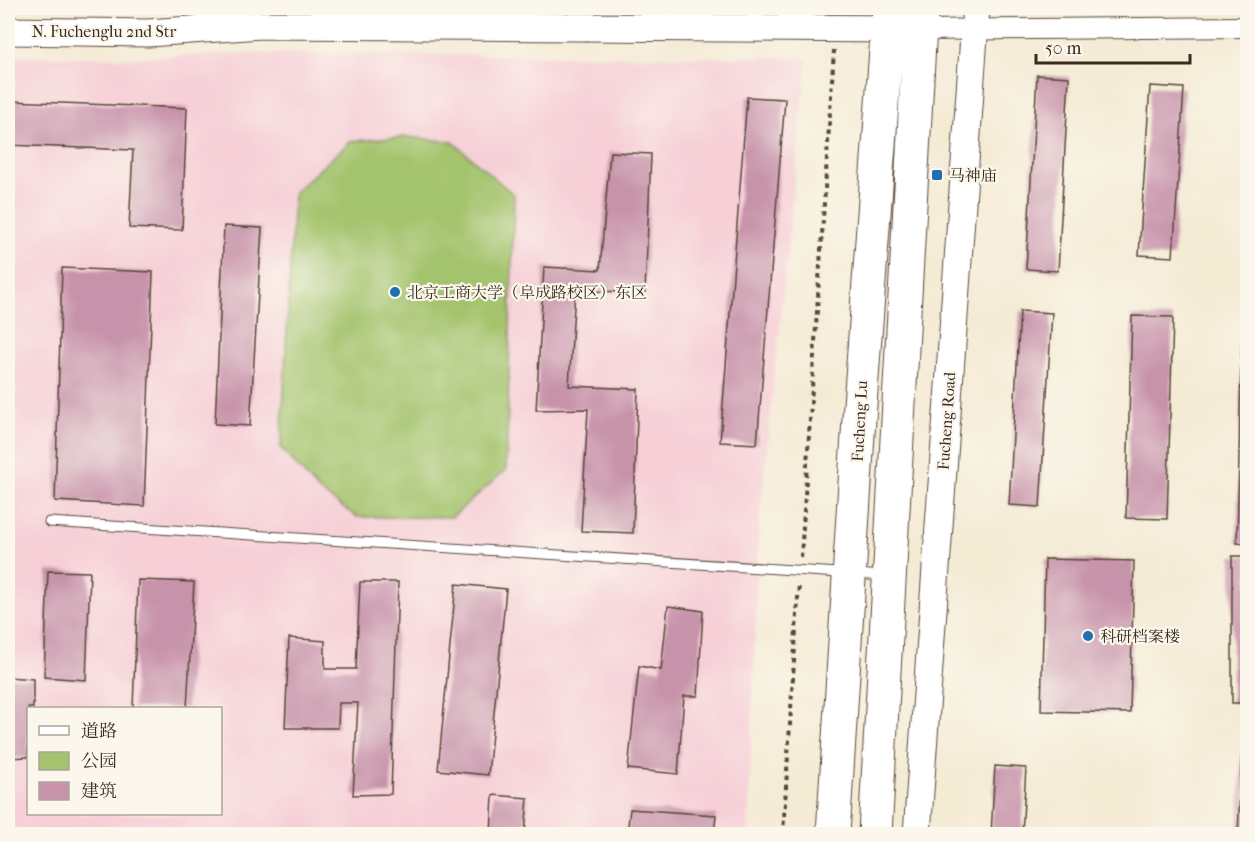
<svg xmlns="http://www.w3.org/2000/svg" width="1255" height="842" viewBox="0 0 1255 842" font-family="'IM FELL French Canon','Noto Serif SC',serif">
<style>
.built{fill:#f6cfd7;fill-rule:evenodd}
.green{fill:#a3c36c;stroke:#6f7645;stroke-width:1.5}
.building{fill:#c793aa}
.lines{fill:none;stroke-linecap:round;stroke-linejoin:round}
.lane-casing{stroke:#574739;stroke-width:11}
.street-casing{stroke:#574739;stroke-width:22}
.secondary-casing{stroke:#574739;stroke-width:29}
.highway-casing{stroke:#574739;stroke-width:35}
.path{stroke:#574739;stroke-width:4;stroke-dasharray:4.5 4.5;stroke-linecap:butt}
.lane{stroke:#fff;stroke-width:9}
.street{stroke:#fff;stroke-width:20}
.secondary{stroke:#fff;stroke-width:27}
.highway{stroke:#fff;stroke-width:33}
.poi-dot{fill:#1f6fb2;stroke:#fbf7ec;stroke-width:2}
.labels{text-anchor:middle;stroke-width:4.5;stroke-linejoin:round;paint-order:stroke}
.street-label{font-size:16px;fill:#3b2a1e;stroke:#fbf7ec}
.poi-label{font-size:16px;fill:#3b2a1e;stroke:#fbf7ec;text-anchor:start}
</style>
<rect width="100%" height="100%" fill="#fbf7ec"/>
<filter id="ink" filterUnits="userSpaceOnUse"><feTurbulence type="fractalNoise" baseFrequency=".0167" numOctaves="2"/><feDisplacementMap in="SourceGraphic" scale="12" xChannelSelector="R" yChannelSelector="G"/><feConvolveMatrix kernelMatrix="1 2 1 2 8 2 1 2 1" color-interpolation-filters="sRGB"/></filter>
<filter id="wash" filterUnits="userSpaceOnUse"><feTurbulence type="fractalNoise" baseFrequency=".008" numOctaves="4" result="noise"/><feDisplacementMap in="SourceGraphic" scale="24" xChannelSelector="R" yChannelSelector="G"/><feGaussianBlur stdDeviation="1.35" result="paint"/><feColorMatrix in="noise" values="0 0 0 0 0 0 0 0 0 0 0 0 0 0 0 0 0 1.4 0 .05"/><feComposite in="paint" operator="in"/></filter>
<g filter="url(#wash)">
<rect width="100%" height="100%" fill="#f4ebd5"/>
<path class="built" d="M245 53 807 58 759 526 748 834H8V56L126 58ZM28 708H220V814H28Z"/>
<path class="green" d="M407 137 453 142 514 195 506 470 452 517H357L319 491 281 448 294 192 351 141Z"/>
<g id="blocks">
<path class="building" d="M1037 75 1069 77 1058 271 1026 269Z
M1150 86 1184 88 1173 257 1139 255Z
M747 97 785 99 757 444 720 442Z
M10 101 187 108 182 230 129 228 133 150 8 145Z
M610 152 651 154 645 292 575 291 569 386 638 389 633 533 581 531 588 409 536 410 544 267 600 270Z
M224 226 262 228 250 426 215 424Z
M62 268 153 272 144 506 55 501Z
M1020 311 1052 313 1040 507 1009 505Z
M1132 316 1173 317 1167 519 1126 518Z
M1242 322H1248V544L1237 543Z
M1232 556H1248V703H1232Z
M1045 559 1134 561 1130 713 1041 711Z
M48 571 90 572 86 680 44 677Z
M138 580 194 582 187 708H133Z
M360 582H398L391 794 353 795 358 703H339L338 728H285L289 638 325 641V669H356Z
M456 584 506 589 488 775 438 770Z
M668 606 703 611 698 696H684L678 774 628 769 639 666 661 670Z
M8 677 33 679V708H28V757L8 758Z
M1242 749H1248V834H1238Z
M995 766 1026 768 1022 834H991Z
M493 795 528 798 525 834H491Z
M630 809 716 815 714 834H627Z
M47 830 93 831V834H41Z"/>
</g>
</g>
<g filter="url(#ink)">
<use href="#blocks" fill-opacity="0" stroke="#574739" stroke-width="1.5"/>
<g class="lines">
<g class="lane-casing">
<path id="lane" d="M204 26V8
M49 522 885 576"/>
</g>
<g class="street-casing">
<path id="street" d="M919 30 1248 27"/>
</g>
<g class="secondary-casing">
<path id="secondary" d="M8 31 148 33 261 25 906 29
M917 834 976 8"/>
</g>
<g class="highway-casing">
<path id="highway" d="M833 834 859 419 889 8
M875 834 921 8"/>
</g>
<path class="path" d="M801 557 834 50
M783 834 799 583"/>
<use href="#lane" class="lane"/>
<use href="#street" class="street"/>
<use href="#secondary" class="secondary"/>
<use href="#highway" class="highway"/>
</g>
</g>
<g class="poi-dot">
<rect x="931" y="169" width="12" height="12" rx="3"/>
<circle cx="395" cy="292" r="6"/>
<circle cx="1088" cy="636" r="6"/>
</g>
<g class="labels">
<g class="street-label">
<text x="104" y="37">N. Fuchenglu 2nd Str</text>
<text transform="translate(859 421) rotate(-87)" y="6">Fucheng Lu</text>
<text transform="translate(946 421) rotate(-86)" y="6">Fucheng Road</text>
</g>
<g class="poi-label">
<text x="949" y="181">马神庙</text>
<text x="407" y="298">北京工商大学（阜成路校区）东区</text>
<text x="1100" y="642">科研档案楼</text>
</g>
</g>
<rect width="1255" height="842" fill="none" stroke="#fbf7ec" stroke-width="30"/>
<rect x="27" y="707" width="195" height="108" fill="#fbf7ec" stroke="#aea59a" stroke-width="1.5"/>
<rect x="39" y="726" width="30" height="9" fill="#ffffff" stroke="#aea59a" stroke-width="1.5"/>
<text x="81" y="737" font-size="18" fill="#3b2a1e">道路</text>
<rect x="39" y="752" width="30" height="18" fill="#a3c36c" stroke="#aea59a" stroke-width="1.5"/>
<text x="81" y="767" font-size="18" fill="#3b2a1e">公园</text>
<rect x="39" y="782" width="30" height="18" fill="#c793aa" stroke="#aea59a" stroke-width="1.5"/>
<text x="81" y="797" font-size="18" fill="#3b2a1e">建筑</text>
<path d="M1036 54v9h154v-9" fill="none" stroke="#3b2a1e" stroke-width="3"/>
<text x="1045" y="54" font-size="18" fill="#3b2a1e" stroke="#fbf7ec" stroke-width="4.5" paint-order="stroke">50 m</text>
</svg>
